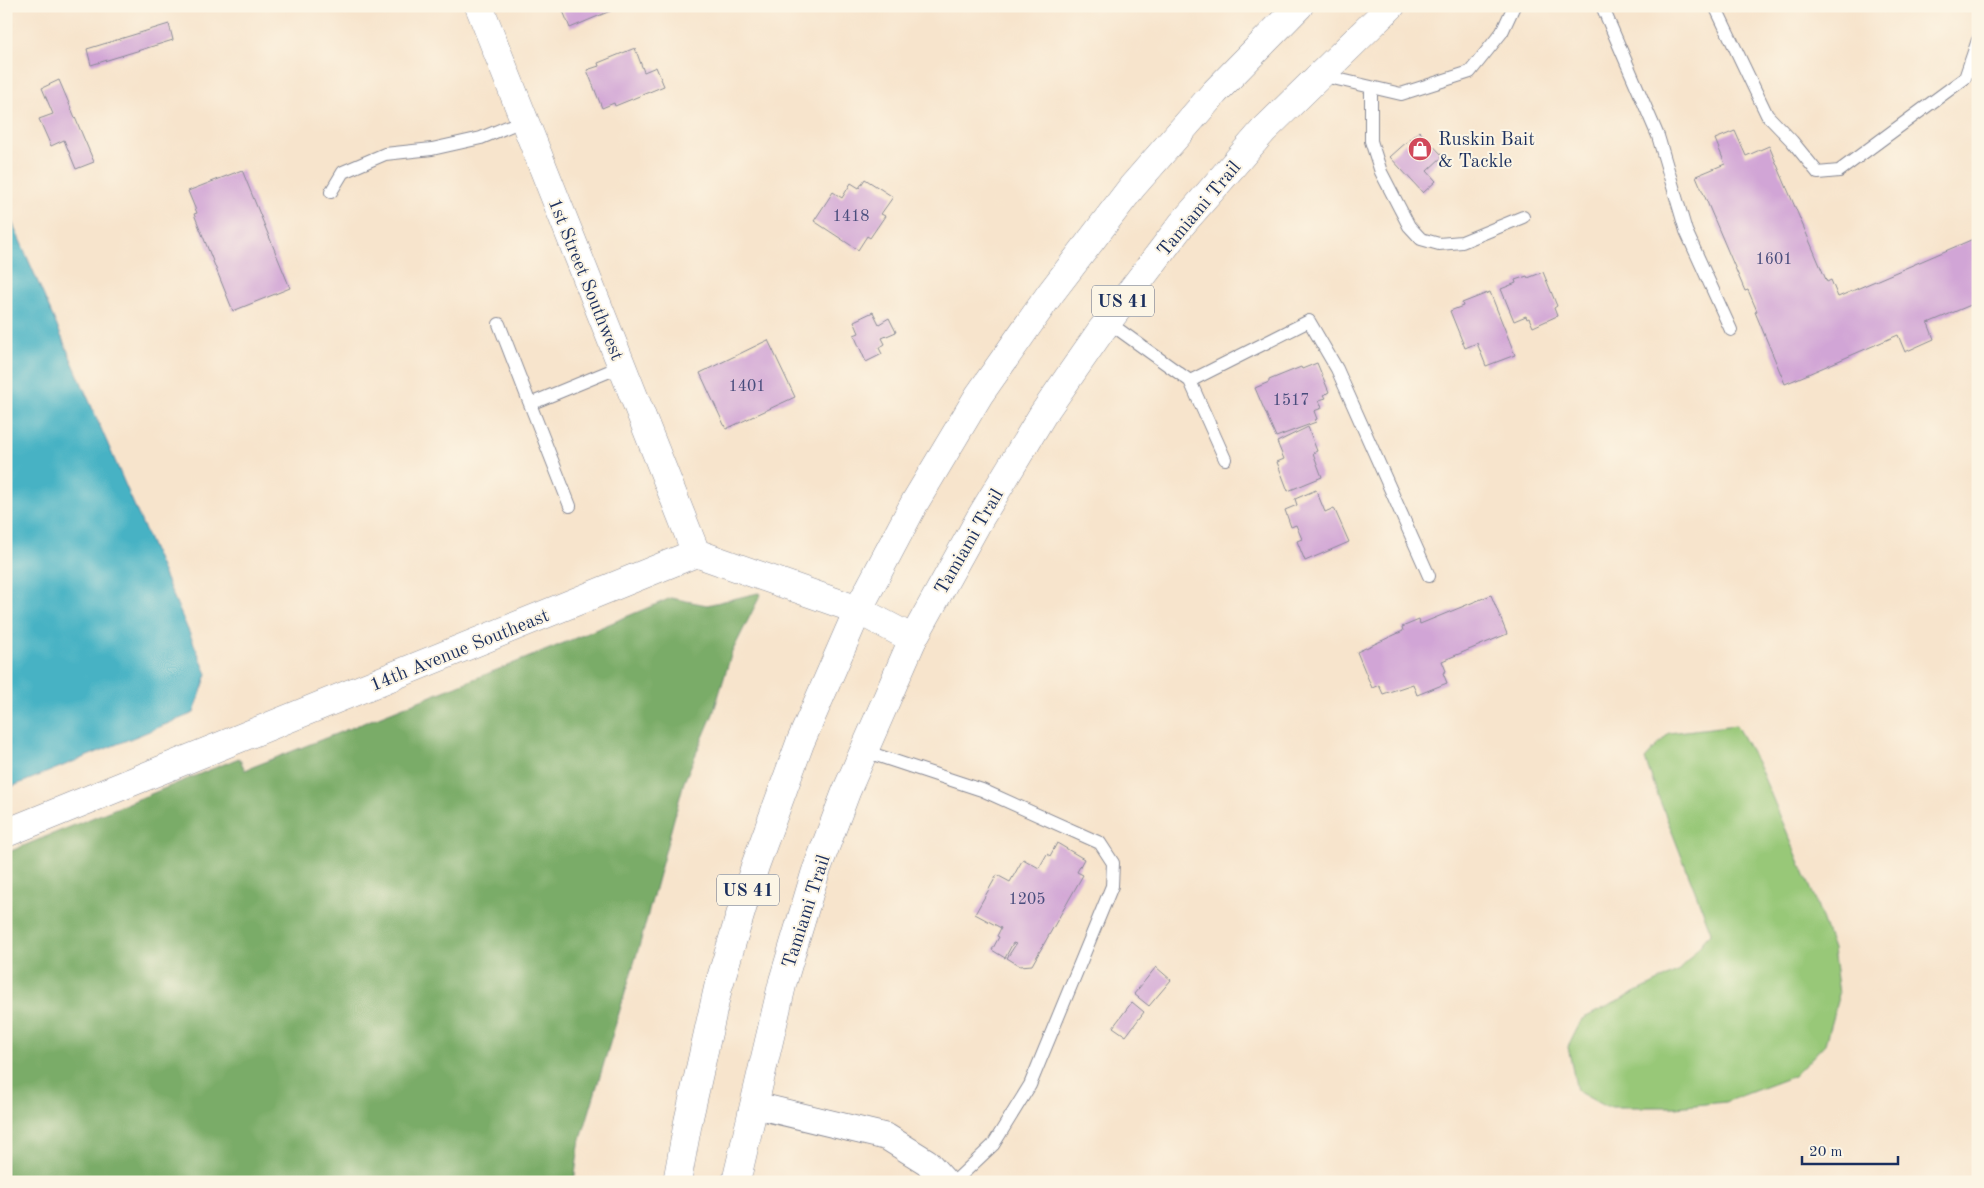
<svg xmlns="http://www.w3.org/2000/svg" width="1984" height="1188" viewBox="0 0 1984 1188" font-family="'Old Standard TT',serif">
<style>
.green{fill:#98c878;stroke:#5a7c6b}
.forest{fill:#7aac68;stroke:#4a6e63}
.water{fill:#46b2c4;stroke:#307091}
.building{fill:#d1a5d6}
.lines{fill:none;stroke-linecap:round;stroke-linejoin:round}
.service-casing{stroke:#898a95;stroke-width:14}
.minor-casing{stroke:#898a95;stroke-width:28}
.tertiary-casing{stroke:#898a95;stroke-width:29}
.primary-casing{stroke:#898a95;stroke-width:29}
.service{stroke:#fff;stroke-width:12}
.minor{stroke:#fff;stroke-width:26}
.tertiary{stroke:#fff;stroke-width:28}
.primary{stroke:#fff;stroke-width:28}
.labels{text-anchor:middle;stroke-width:4;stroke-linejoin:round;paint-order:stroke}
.number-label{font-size:16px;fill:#484c7c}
.shield{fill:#fcf5e5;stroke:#5e6a86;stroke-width:1}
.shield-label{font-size:18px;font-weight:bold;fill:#1b2f5e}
.poi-label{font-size:19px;fill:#1b2f5e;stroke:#fcf5e5;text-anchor:start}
.street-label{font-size:19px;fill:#1b2f5e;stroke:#fcf5e5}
</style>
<rect width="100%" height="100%" fill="#fcf5e5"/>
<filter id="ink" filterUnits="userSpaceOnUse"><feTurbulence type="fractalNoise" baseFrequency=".02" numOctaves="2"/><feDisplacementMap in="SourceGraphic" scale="10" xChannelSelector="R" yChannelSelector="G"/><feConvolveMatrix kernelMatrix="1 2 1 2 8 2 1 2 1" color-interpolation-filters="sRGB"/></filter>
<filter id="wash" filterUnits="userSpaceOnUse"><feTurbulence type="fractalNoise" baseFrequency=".0096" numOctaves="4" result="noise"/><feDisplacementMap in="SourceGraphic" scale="20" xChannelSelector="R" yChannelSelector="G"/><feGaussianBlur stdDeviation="1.12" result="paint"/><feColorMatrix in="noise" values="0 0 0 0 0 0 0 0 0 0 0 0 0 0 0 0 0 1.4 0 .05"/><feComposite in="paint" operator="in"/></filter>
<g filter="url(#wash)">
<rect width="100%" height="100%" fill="#f7e4cc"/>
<path class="green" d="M1736 725 1759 766 1814 896 1833 949 1839 994 1825 1044 1794 1076 1725 1102 1676 1107H1606L1577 1091 1568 1047 1582 1019 1679 971 1711 932 1660 801 1645 759 1669 733Z"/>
<path class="forest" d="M758 593 761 594 732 652 713 714 684 782 641 940 579 1146 574 1182H6V853L239 758 245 770 547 650 671 598 707 605Z"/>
<path class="water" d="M6 208 207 674 194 713 6 789Z"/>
<g id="blocks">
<path class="building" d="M561 6H622L570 28Z
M169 24 173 40 91 65 87 49Z
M635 48 644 72 656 67 664 86 615 106 614 103 602 108 587 70 599 66 598 63Z
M59 80 94 162 76 169 64 140 51 146 39 119 53 114 42 88Z
M1419 131 1443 156 1427 171 1436 181 1423 193 1390 157Z
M1735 131 1746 156 1769 146 1827 282 1831 280 1838 297 1978 237V302L1928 323 1934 339 1905 352 1898 335 1785 384 1755 312 1757 311 1748 290 1745 291 1696 176 1725 164 1715 139Z
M242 170 290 288 233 311 194 214 197 213 188 191Z
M865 179 893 197 881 214 885 216 870 238 867 236 858 250 814 221 833 192 842 198 851 183 859 188Z
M1543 272 1557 306 1554 308 1557 316 1533 327 1529 318 1527 319 1526 316 1514 321 1501 289 1516 283 1515 280 1527 276 1528 278Z
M1490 292 1515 355 1486 366 1477 343 1465 348 1450 311 1463 306 1462 303Z
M873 312 879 324 889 318 896 332 882 338 885 344 879 348 882 354 866 362 854 335 859 333 854 321Z
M768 340 795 397 726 429 700 373Z
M1317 363 1329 392 1324 395 1326 398 1319 400 1322 408 1314 411 1317 419 1315 420 1316 422 1276 437 1255 388 1269 382V380L1301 367 1302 369Z
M1308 427 1317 451 1313 453 1322 477 1288 491 1277 462 1284 459 1277 442Z
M1316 490 1325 512 1334 508 1349 542 1305 561 1297 541 1302 539 1296 525 1291 527 1285 510 1297 505 1295 499Z
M1491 595 1507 634 1442 661 1446 671 1443 673 1447 683 1417 695 1413 684 1383 694 1379 685 1372 688 1357 652 1403 631 1402 627 1419 620 1420 624Z
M1057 843 1084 859 1077 872 1083 875 1032 965 1020 966 1007 958 1016 944 1013 943 1005 958 992 950 999 937 997 936 1001 928 975 914 997 875 1010 882 1023 859 1039 868 1047 854 1050 856Z
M1156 967 1171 980 1149 1006 1134 994Z
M1132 1002 1144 1012 1126 1036 1113 1027Z"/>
</g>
</g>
<g filter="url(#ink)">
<use href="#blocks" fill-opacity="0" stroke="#898a95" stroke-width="1"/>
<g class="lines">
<g class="service-casing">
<path id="service" d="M1602 6 1658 136 1686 231 1731 330
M1715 6 1767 115 1792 141 1818 173 1839 171 1965 78 1978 40
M1320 75 1401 94 1470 72 1502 32 1514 6
M1371 87V141L1381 172 1409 226 1421 239 1439 244 1462 242 1523 217
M331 192 343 172 385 154 432 149 481 138 524 120
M1108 322 1190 381 1309 321 1337 369 1429 576
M499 324 530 404
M1190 381 1225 459
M570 506 530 404 622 366
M864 751 982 790 1100 843 1113 863 1112 886 1030 1085 993 1145 954 1182"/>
</g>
<g class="minor-casing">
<path id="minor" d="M754 1105 887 1137 927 1162 945 1182"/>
</g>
<g class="tertiary-casing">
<path id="tertiary" d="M479 6 696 553
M6 833 696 553 858 610 913 639"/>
</g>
<g class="primary-casing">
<path id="primary" d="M677 1182 688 1122 718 988 755 866 800 743 858 610 915 502 979 395 1050 294 1132 187 1215 92 1299 6
M736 1182 783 981 815 874 846 792 913 639 980 518 1043 414 1100 332 1182 224 1263 131 1391 6"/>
</g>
<use href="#service" class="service"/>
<use href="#minor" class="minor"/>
<use href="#tertiary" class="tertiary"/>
<use href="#primary" class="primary"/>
</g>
</g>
<defs>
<g id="shop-disc" transform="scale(1.25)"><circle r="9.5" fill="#d1495b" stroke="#fcf5e5"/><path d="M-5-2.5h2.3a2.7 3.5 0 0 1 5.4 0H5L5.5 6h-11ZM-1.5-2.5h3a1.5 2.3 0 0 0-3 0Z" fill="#fff"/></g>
</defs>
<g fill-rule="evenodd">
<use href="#shop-disc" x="1420" y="149"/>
</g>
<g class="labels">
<g class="number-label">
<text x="851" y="221">1418</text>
<text x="1774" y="264">1601</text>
<text x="747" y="391">1401</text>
<text x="1291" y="405">1517</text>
<text x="1027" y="904">1205</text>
</g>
<g class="shield">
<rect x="1092" y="285.5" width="62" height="31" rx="4"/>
<rect x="717" y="874.5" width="62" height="31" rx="4"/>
</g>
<g class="shield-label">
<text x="1123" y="307">US 41</text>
<text x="748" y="896">US 41</text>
</g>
<g class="poi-label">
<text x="1438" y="145">Ruskin Bait<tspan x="1438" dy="22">&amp; Tackle</tspan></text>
</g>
<g class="street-label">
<text transform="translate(1198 208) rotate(-50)" y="7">Tamiami Trail</text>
<text transform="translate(587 279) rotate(68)" y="7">1st Street Southwest</text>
<text transform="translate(968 541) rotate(-60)" y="7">Tamiami Trail</text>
<text transform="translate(459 649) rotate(-22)" y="7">14th Avenue Southeast</text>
<text transform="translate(805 911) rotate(-72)" y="7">Tamiami Trail</text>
</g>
</g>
<rect width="1984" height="1188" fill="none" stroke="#fcf5e5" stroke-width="25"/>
<path d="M1802 1156v8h96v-8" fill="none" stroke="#1b2f5e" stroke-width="2.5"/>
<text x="1809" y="1156" font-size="15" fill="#1b2f5e" stroke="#fcf5e5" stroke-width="4" paint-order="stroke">20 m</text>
</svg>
